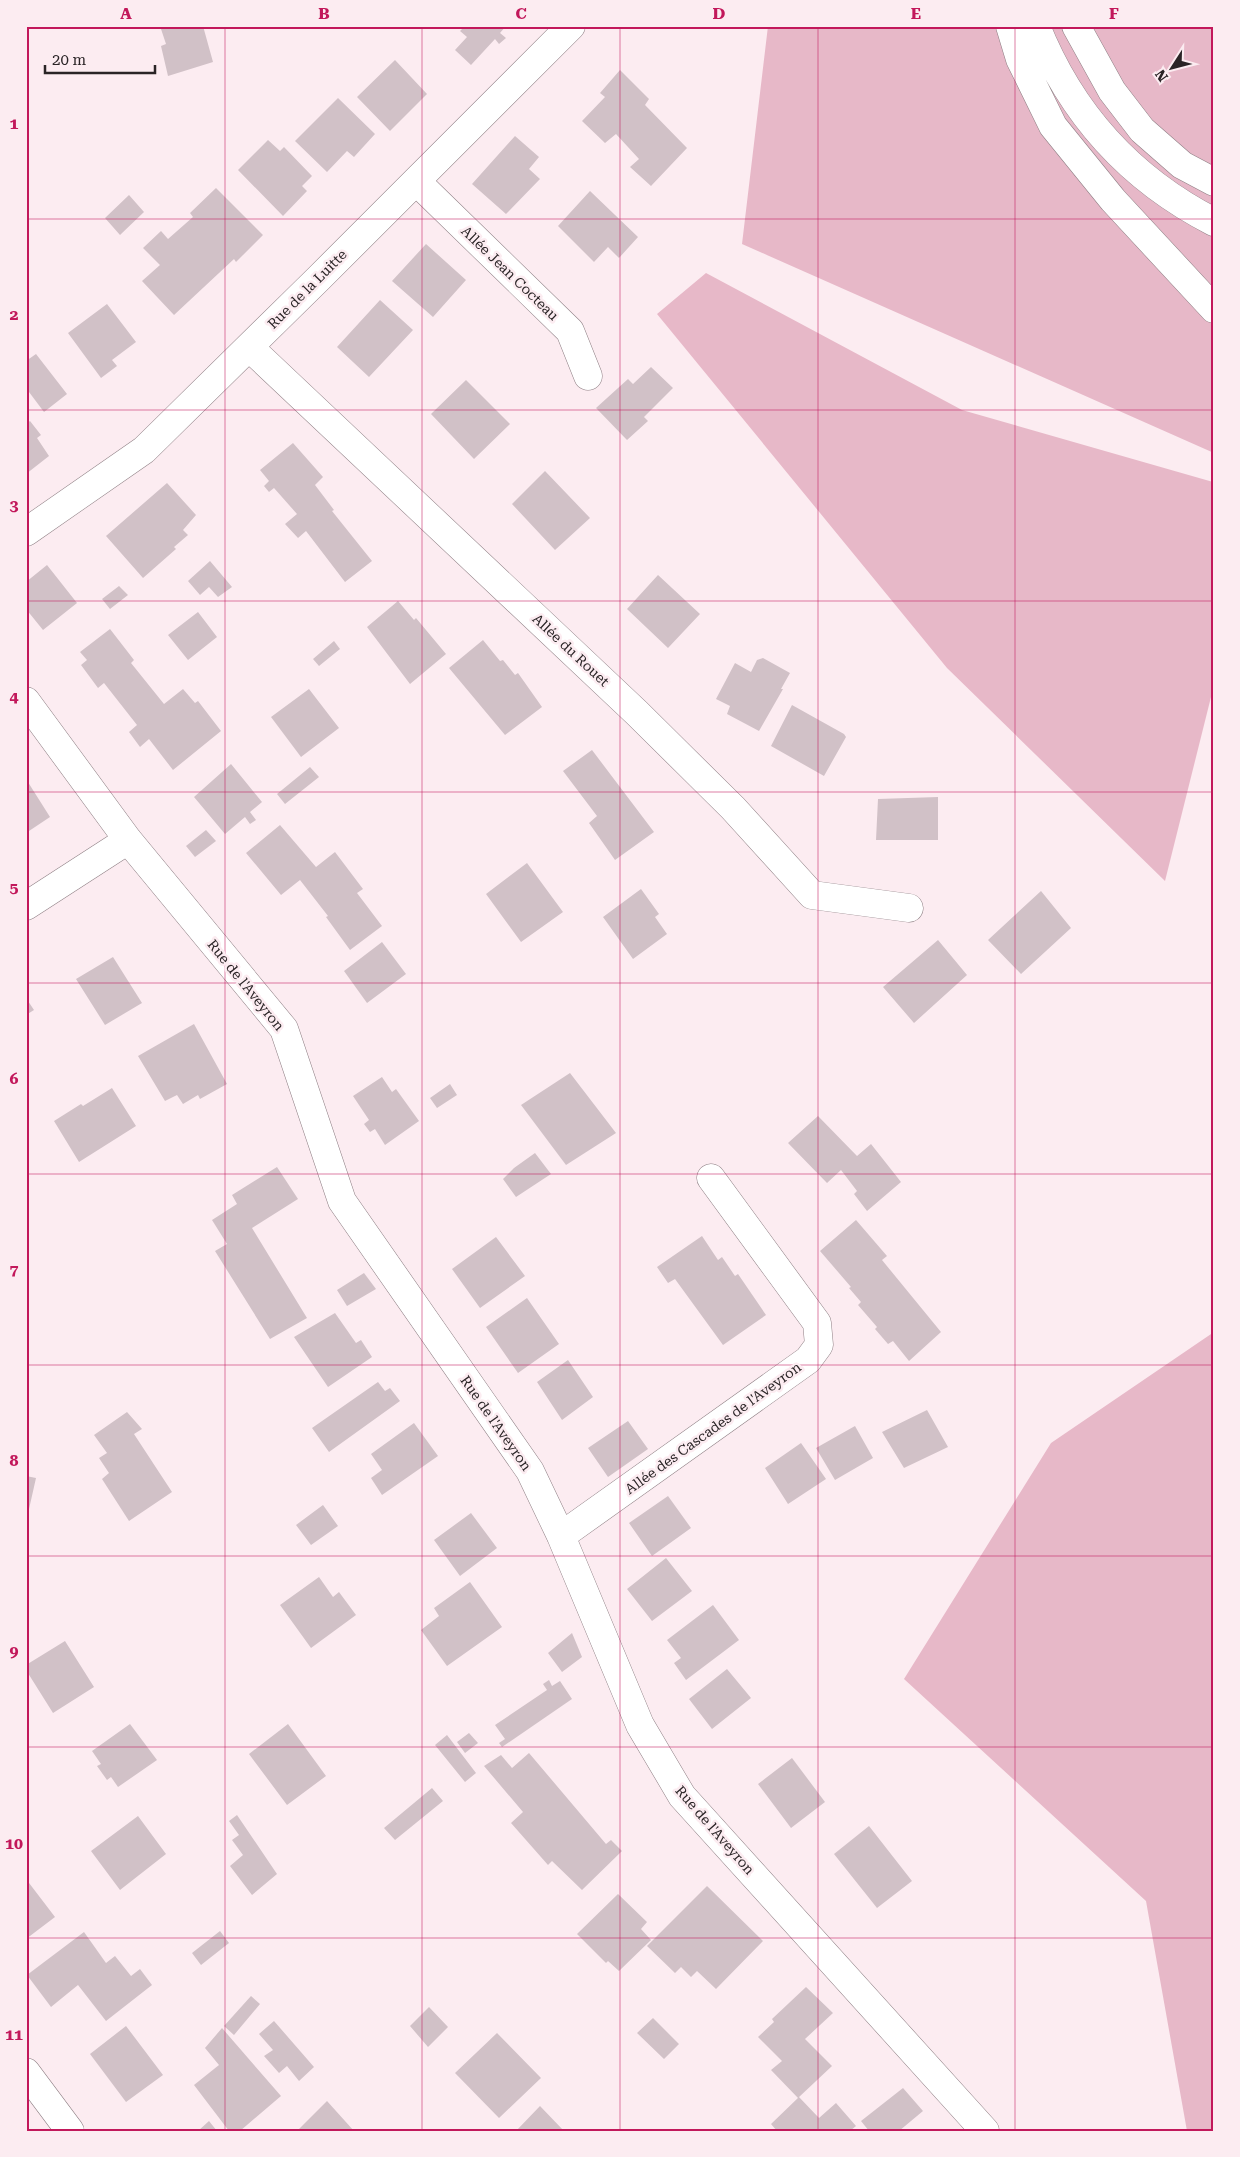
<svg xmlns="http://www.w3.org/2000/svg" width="1240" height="2157" viewBox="0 0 1240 2157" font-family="'Roboto Serif',serif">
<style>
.green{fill:#e7b8c8}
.building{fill:#d1c1c7}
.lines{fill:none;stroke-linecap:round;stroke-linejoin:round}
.minor-casing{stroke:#8e7f84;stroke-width:29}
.highway-casing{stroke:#8e7f84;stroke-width:29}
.minor{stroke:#fff;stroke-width:28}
.highway{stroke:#fff;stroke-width:28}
.grid{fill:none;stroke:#c2185b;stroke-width:1;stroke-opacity:0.55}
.labels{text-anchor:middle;stroke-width:5;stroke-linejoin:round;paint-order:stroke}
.street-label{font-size:14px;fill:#2a2426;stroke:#fcecf1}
.neatline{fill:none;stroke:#c2185b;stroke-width:2}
.grid-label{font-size:16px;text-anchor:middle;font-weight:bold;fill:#c2185b}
</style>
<rect width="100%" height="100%" fill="#fcecf1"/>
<path class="green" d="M768 26H1214V453L742 244Z
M706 273 962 410 1213 482 1214 685 1165 881 947 668 657 314Z
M1214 1332V2131H1187L1146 1901 904 1679 1051 1443Z"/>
<path class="building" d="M160 26H203L213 62 168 76 161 46 166 44Z
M465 26H506L500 33 506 38 499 44 495 39 471 65 455 50 467 37 460 31Z
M395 60 427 94 390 131 357 97Z
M620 70 649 99 645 105 687 148 651 186 630 167 639 159 616 134 605 143 582 121 605 97 600 93Z
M338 98 375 134 354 157 347 151 327 172 295 141Z
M515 136 539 157 529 169 540 179 506 214 472 184Z
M268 140 280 151 284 147 312 176 302 186 307 191 283 216 238 170Z
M216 188 263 235 236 262 234 259 174 315 142 281 160 265 143 248 161 231 168 239 193 217 190 213Z
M590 191 638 237 619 258 608 247 594 262 558 226Z
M129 195 144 212 120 235 105 218Z
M426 244 466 280 433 317 392 281Z
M380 300 413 330 369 377 337 347Z
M107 304 136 342 112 360 117 366 101 378 68 333Z
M36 354 67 394 44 412 26 388V361Z
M651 367 673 388 644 417 648 421 627 440 596 408 628 379 633 384Z
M466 380 510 424 474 459 431 414Z
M30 421 41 435 37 438 49 456 26 474V424Z
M293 443 323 477 315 485 334 510 332 511 372 561 345 582 306 531 298 538 285 524 297 514 274 488 269 492 264 486 269 481 260 470Z
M545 471 590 518 555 550 512 504Z
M167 483 196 515 183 530 188 535 174 547 176 549 143 578 106 536Z
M210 561 232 587 218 597 209 587 200 595 188 581Z
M47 565 77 603 43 630 26 609V582Z
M658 575 700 614 668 648 627 609Z
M119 586 128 595 110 609 102 599Z
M398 601 414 620 416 618 446 654 410 684 367 627Z
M198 612 217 637 188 660 168 635Z
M110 629 134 660 131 663 164 704 183 689 195 703 198 701 221 731 173 770 149 739 140 747 129 732 137 725 104 683 98 688 81 665 87 660 80 652Z
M483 640 500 661 503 660 515 675 518 673 542 707 505 735 449 668Z
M334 641 340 649 319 666 313 659Z
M763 658 790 673 781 689H783L759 731 727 714 730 706 716 699 735 663 751 672 757 660Z
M309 689 339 728 301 757 271 717Z
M792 705 844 734 846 737 824 776 771 746Z
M592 750 654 832 615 860 589 823 597 816 563 771Z
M231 764 262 802 250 812 256 820 250 824 245 817 225 834 194 797Z
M310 767 319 777 285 804 277 794Z
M26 779 50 817 26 833Z
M938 797V840H876L878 799Z
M280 825 316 867 335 852 363 889 357 893 382 926 350 950 326 917 328 916 300 880 281 895 246 853Z
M206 830 216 841 195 857 186 846Z
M527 863 563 912 521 942 486 894Z
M641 889 659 914 655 917 667 934 633 959 603 917Z
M1041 891 1071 928 1021 974 988 940Z
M938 940 967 975 914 1023 883 987Z
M382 942 406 974 367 1003 344 971Z
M113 957 142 1003 105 1025 76 979Z
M26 998 34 1010 26 1015Z
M194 1024 227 1084 200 1099 198 1095 183 1104 177 1095 165 1101 138 1056Z
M570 1073 616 1133 566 1165 521 1105Z
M382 1077 392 1092 396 1089 419 1121 385 1145 375 1129 370 1132 364 1124 369 1120 353 1096Z
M450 1084 457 1095 437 1108 430 1098Z
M112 1088 136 1126 79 1162 54 1121 81 1104 83 1106Z
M818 1116 857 1156 871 1144 901 1182 867 1211 854 1194 857 1191 841 1170 827 1183 788 1143Z
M535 1153 551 1174 516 1197 503 1179 514 1168Z
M277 1167 298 1199 252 1228 307 1318 270 1339 215 1251 227 1244 212 1220 237 1204 232 1195Z
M856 1220 887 1256 882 1260 941 1332 909 1361 893 1341 888 1344 875 1329 877 1327 858 1305 861 1302 849 1288 851 1287 820 1251Z
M702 1236 718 1260 722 1257 735 1276 738 1274 766 1315 723 1345 675 1279 668 1283 657 1267Z
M496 1237 525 1276 480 1308 452 1269Z
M364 1273 376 1289 347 1306 337 1290Z
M527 1298 559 1344 518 1373 486 1327Z
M335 1313 356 1343 361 1340 372 1357 328 1387 294 1337Z
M568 1360 593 1397 562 1420 537 1382Z
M378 1382 385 1391 390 1388 400 1401 329 1452 312 1428Z
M927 1410 948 1447 904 1468 882 1432Z
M127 1412 142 1429 134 1434 172 1492 129 1521 102 1479 109 1473 99 1458 107 1453 94 1435Z
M628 1421 648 1449 608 1477 588 1448Z
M414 1423 438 1456 382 1495 371 1478 382 1470 371 1454Z
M855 1426 873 1458 835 1480 816 1448Z
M801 1443 826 1479 788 1504 765 1468Z
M26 1476 36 1478 27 1518H26Z
M668 1496 691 1528 652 1556 629 1523Z
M323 1505 338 1526 311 1545 296 1525Z
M471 1513 497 1548 460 1576 434 1540Z
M666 1558 692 1591 652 1621 627 1589Z
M319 1577 333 1597 339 1592 356 1615 311 1648 280 1605Z
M470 1582 502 1627 447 1666 421 1630 439 1616 434 1608Z
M713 1605 739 1640 686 1680 674 1663 681 1658 667 1640Z
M572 1633 582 1657 562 1672 548 1653Z
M65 1641 94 1687 53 1713 26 1670V1665Z
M727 1669 751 1698 712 1729 689 1699Z
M549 1680 552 1686 560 1681 572 1699 502 1747 499 1743 505 1739 495 1725 547 1690 543 1684Z
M130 1724 157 1760 118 1787 111 1777 107 1780 97 1766 101 1764 92 1751Z
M288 1724 326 1776 287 1805 249 1754Z
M469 1733 478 1743 465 1753 457 1742Z
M447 1735 476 1773 465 1782 435 1745Z
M529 1753 606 1844 611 1840 622 1851 582 1890 552 1861 548 1865 511 1823 523 1812 484 1766 501 1755 512 1768Z
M792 1758 825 1802 791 1828 758 1784Z
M432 1788 443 1801 395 1840 384 1828Z
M237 1815 277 1874 252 1895 230 1866 243 1855 232 1840 239 1835 229 1821Z
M138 1816 166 1854 120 1890 91 1851Z
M869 1826 912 1881 877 1908 834 1854Z
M26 1879 55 1917 26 1939Z
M707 1886 763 1941 716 1989 697 1971 691 1977 681 1967 675 1973 647 1946Z
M618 1894 647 1922 641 1929 651 1940 619 1971 608 1961 606 1963 577 1934Z
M220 1931 229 1943 201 1965 192 1953Z
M84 1932 106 1963 115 1956 131 1976 140 1969 152 1985 106 2021 78 1985 51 2007 27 1975Z
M806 1987 833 2013 805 2039 832 2066 798 2098 771 2070 782 2061 758 2037 774 2022 772 2019Z
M251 1996 260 2004 234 2035 224 2026Z
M429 2007 448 2027 428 2047 410 2026Z
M653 2018 679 2044 664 2059 637 2033Z
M274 2021 314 2067 299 2081 287 2066 279 2073 264 2056 273 2050 259 2034Z
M126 2026 163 2075 126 2102 90 2054Z
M222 2028 281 2096 240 2131H229L194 2085 219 2065 205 2048Z
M497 2033 541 2078 499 2118 455 2073Z
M903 2088 923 2111 899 2131H869L861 2121Z
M799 2097 819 2118 836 2103 856 2126 850 2131H777L771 2124Z
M327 2101 354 2131H297Z
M540 2106 564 2131H516Z
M209 2121 217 2131H198Z"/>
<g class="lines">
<g class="minor-casing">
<path id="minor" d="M416 181 570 331 588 376
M249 347 637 713 733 808 812 895 909 908
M26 532 144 450 319 278 571 26
M26 701 128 840 284 1029 342 1201 530 1471 561 1536 640 1725 682 1796 985 2131
M26 906 128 840
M561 1536 808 1360 819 1345 817 1323 711 1178
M26 2072 70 2131"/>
</g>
<g class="highway-casing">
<path id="highway" d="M1010 26 1020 59 1053 126 1113 200 1214 309
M1036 26C1071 114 1130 179 1214 222
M1076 26 1112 91 1142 130 1182 165 1214 182"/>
</g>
<use href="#minor" class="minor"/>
<use href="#highway" class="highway"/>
</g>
<path class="grid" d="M225 26V2131M422 26V2131M620 26V2131M818 26V2131M1015 26V2131M26 219H1214M26 410H1214M26 601H1214M26 792H1214M26 983H1214M26 1174H1214M26 1365H1214M26 1556H1214M26 1747H1214M26 1938H1214"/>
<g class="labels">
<g class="street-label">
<text transform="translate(510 273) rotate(44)" y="5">Allée Jean Cocteau</text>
<text transform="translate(307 289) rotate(-45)" y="5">Rue de la Luitte</text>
<text transform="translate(571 650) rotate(43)" y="5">Allée du Rouet</text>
<text transform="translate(246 985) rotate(51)" y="5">Rue de l'Aveyron</text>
<text transform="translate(496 1423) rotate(55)" y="5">Rue de l'Aveyron</text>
<text transform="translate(713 1428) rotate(-36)" y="5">Allée des Cascades de l'Aveyron</text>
<text transform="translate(715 1830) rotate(49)" y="5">Rue de l'Aveyron</text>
</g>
</g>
<rect width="1240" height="2157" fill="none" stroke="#fcecf1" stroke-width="55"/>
<g transform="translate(1172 68) rotate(234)" stroke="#fcecf1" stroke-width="4" paint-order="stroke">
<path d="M0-4L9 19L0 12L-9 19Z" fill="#2a2426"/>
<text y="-8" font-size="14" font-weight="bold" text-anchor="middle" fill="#2a2426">N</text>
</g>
<path d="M45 65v8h110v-8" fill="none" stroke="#2a2426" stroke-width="2.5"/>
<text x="52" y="65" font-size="15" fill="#2a2426" stroke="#fcecf1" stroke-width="4" paint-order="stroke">20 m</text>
<rect x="28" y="28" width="1184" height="2102" class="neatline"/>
<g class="grid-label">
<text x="126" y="19">A</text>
<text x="324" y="19">B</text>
<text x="521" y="19">C</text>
<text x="719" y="19">D</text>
<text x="916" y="19">E</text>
<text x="1114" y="19">F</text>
<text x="14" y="129">1</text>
<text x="14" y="320">2</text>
<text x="14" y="511">3</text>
<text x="14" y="702">4</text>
<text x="14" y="893">5</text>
<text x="14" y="1084">6</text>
<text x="14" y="1275">7</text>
<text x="14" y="1466">8</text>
<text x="14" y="1657">9</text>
<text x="14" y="1849">10</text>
<text x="14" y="2040">11</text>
</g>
</svg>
